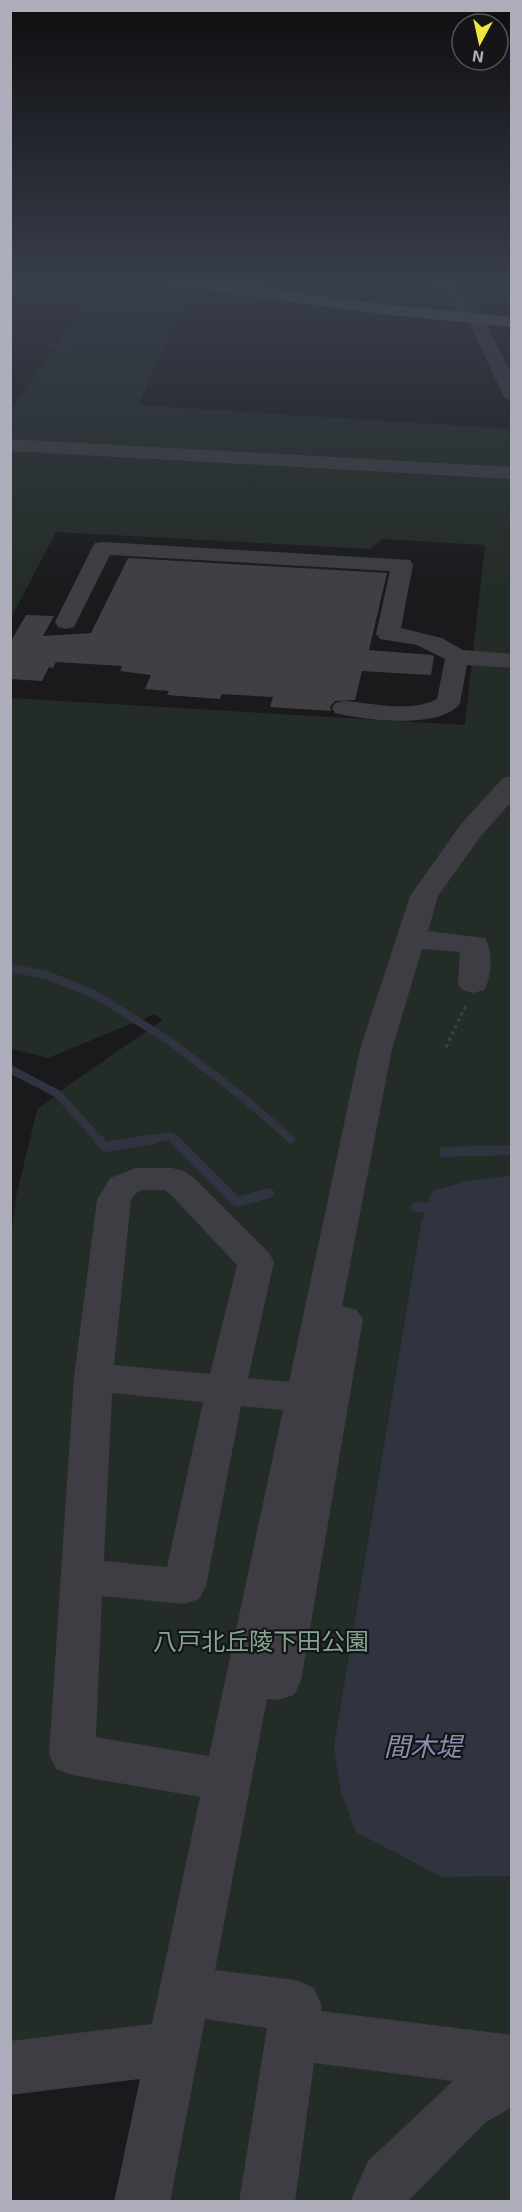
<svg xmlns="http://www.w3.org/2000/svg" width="522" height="2212" viewBox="0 0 522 2212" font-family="'Exo 2','Noto Sans JP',sans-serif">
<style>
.green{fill:#242c27}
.water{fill:#303440}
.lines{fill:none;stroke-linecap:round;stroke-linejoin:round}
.stream-far1{stroke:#303440;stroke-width:8}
.stream{stroke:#303440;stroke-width:10}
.building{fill:#403f43}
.path-far1{stroke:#414148;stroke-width:2;stroke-dasharray:1.5 2;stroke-linecap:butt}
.path{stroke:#414148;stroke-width:3;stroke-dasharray:3 4;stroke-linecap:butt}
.minor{fill:#3e3d43;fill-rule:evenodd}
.highway{fill:#676772;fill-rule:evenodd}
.labels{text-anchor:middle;stroke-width:4.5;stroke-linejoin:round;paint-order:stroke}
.near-park-label{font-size:24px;fill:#84a591;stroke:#151517}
.near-water-label{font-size:26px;font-style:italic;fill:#8590b4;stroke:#151517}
</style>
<rect width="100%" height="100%" fill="#1a1a1c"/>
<path class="green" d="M88 300 182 305 138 405 511 429V2201H142L173 2049 10 2068 11 1235 16 1197 37 1110 70 1084 163 1020 155 1014 48 1058 11 1049V698L465 725 485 545 382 539 370 549 56 532 11 618V410Z"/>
<path class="water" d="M511 1176V1876L442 1877 356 1832 341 1792 334 1747 421 1225 432 1191 468 1181Z"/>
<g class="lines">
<path class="stream-far1" d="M10 968 47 975 96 995 168 1040 239 1094 291 1139
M10 1069 58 1094 99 1140
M145 1140 171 1136 175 1140"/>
<path class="stream" d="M98 1139 105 1147 154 1139
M174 1139 237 1202 269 1193
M444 1152 512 1150
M416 1207 436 1209"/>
</g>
<path class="building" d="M128 558 387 573 369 650 431 655 434 656 431 675 362 671 355 700 335 701 330 707 331 711 270 707 273 697 222 694 220 699 167 695 169 691 145 689 151 675 120 671 122 666 56 662 53 668 49 667 42 681 10 679V643L26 615 54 616 43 636 91 633Z"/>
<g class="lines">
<path class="path-far1" d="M10 338 67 348"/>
<path class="path" d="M446 1047 466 1005"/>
<path class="minor" d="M436 281H452V284L487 325 512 375V400L506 399 503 395 471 327 438 288Z
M10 439 512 467V479L10 451Z
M103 542 410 560 413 565 401 628 442 638 463 650 512 654V668L467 665 460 703C442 730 363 720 335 713L332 708 335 703 344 701C373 703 410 713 437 699L445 659 417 645 380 639 376 634 390 571 110 555 74 627 66 629 58 627 55 622 92 548 95 543Z
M512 776V801L481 836 438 896 428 931 485 938C493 949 492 979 484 990L473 993 462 990 458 984 460 952 422 949 392 1049 342 1306 357 1310 363 1319 301 1681 294 1695 278 1700 267 1699 215 1970 296 1980 314 1988 322 2006 321 2011 512 2035V2107L486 2122 407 2202H350L368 2161 453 2081 314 2063 295 2202H239L267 2028 205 2019 170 2202H114L140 2079 10 2095V2041L152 2024 200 1797 72 1775 56 1769 49 1754 74 1377 97 1200 110 1178 136 1168H172L184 1171 195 1179 269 1253 274 1262 248 1378 289 1382 360 1049 410 896 461 824 503 778ZM142 1190H164L171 1195 237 1265 210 1374 114 1365 131 1200 135 1194ZM112 1393 203 1402 167 1567 104 1561ZM241 1406 283 1410 209 1756 96 1737 102 1596 184 1604 199 1599 206 1586Z"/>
<path class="highway" d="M168 281H210L390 305 512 317V327L390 315 176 286Z"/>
</g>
<linearGradient id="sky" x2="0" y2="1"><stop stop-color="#0e0e0f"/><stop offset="0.48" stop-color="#383e4b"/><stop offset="1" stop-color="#383e4b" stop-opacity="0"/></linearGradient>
<rect width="522" height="591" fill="url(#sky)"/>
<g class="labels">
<g class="near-park-label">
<text x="261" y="1650">八戸北丘陵下田公園</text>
</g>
<g class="near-water-label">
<text x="423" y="1756">間木堤</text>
</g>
</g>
<rect width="522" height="2212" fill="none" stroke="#adadbb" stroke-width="24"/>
<g transform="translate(480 42) rotate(188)"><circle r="28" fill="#151517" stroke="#525259" stroke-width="1.5"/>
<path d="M0-4.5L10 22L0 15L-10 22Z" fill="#ede840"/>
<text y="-9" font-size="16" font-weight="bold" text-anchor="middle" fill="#adadbb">N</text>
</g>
</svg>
